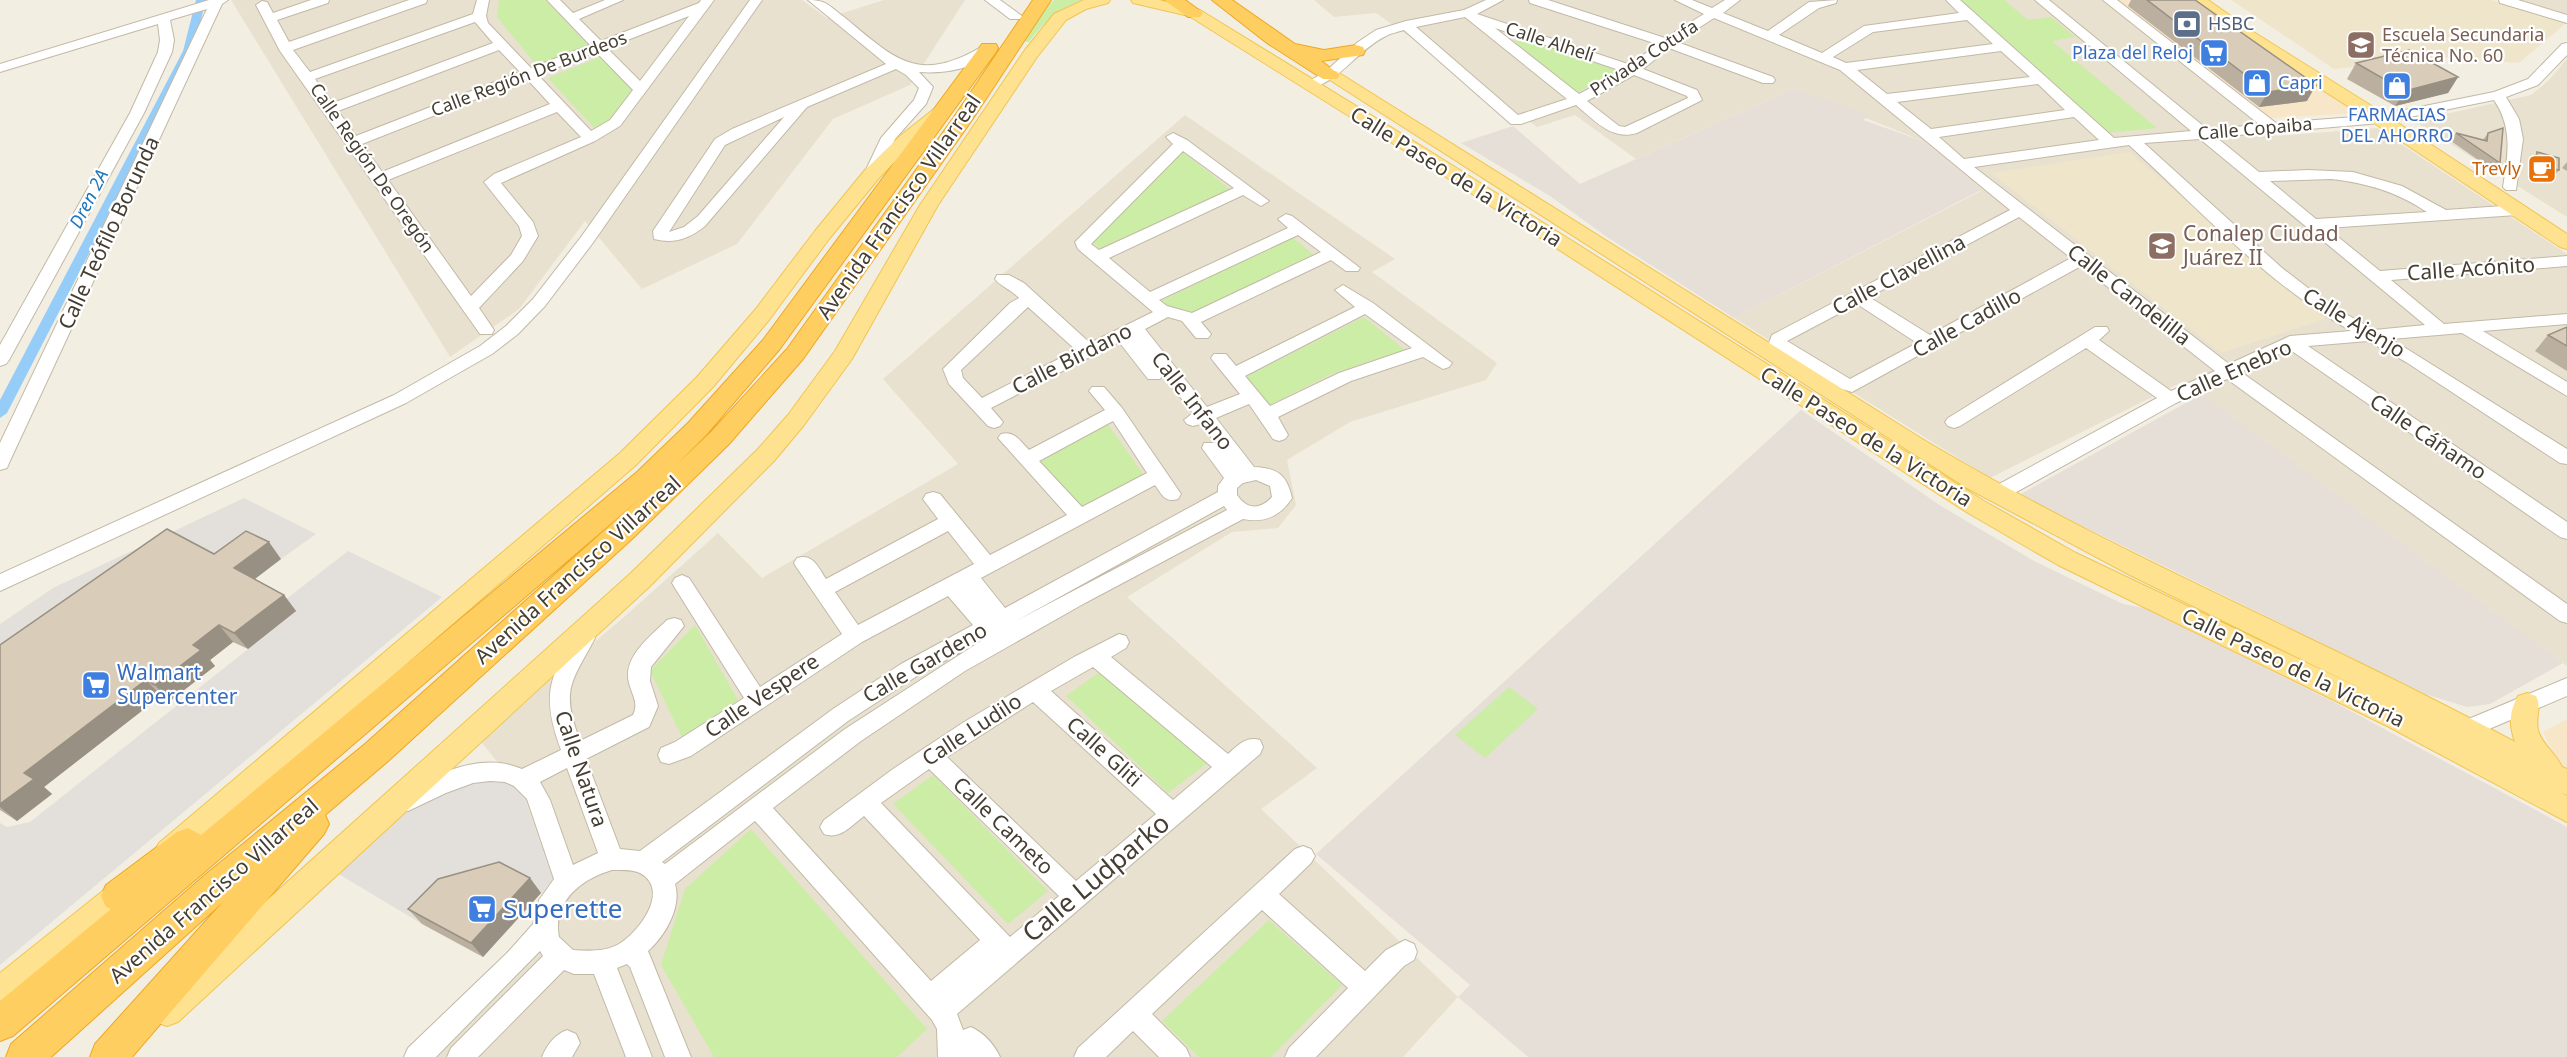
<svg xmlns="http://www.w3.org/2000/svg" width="2567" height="1057" viewBox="0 0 2567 1057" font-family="'Noto Sans',sans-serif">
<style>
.residential{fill:#e8e1cf}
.commercial{fill:#f8e6c9}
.industrial{fill:#e5dfd7}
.education{fill:#eee5ca}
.green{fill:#cbeda5}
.parking{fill:#e3e0db}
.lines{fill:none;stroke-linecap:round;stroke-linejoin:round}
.canal{fill:#96cdf8;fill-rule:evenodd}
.minor-casing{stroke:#c2b9a6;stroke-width:2}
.major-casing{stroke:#f0c552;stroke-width:2}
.highway-casing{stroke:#eea821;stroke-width:2}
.minor{fill:#fff;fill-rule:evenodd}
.major{fill:#ffe28f;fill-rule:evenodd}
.highway{fill:#ffce61;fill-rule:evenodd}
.wall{fill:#bbb09f}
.shaded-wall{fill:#989082}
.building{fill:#d9cdb9;stroke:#989082;stroke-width:1.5}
.labels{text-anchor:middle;stroke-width:4.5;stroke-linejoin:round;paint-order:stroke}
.far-service-label{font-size:18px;fill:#4e5e75;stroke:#fff;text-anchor:start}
.far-education-label{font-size:18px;fill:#785e54;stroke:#fff;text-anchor:start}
.far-street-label{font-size:18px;fill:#453e32;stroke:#fff}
.far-shop-label{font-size:18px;fill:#366cbe;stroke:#fff;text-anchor:end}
.far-food-label{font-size:18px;fill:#c56008;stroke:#fff;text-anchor:end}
.far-water-label{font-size:18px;font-style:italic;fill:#2076bc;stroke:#fff}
.street-label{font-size:21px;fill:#453e32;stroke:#fff}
.education-label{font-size:21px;fill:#785e54;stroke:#fff;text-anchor:start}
.shop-label{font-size:21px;fill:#366cbe;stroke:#fff;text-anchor:start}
.near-street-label{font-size:26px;fill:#453e32;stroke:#fff}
.near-shop-label{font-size:26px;fill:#366cbe;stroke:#fff;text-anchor:start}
</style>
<rect width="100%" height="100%" fill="#f3eee2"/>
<path class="residential" d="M231 0H802L827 18 884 0H965L910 85 833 119 737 244 642 289 585 221 519 309 450 357Z
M1314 0H2102L2277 136 2377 128 2567 254V666L2184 381 1990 478 1734 318 1981 191 1923 141 1794 89 1636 159 1575 115 1537 127 1376 13 1334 17Z
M2517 0H2567V15Z
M2567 59V217L2414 121 2531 95 2548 81Z
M1185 115 1395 259 1372 272 1497 363 1486 380 1350 422 1287 460 1296 505 1278 528 1232 532 1127 597 1317 768 1261 809 1458 997 1403 1057H407L532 935 546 906 553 879 523 794 479 739 623 618 718 533 762 578 958 464 883 379Z"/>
<path class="commercial" d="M2102 0H2192L2212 18 2359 113 2255 119Z
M2567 719V773L2560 769 2543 732Z"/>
<path class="industrial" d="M1794 89 1870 115 1863 120 1923 141 1981 190 1734 318 1607 237 1550 196 1461 143 1513 126 1580 184Z
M2202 394 2563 663 2490 704 2467 707 2425 694 2019 495Z
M1801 410 1941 506 2034 561 2123 604 2144 608 2332 701 2567 827V1057H1528L1458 997 1470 985 1316 854Z"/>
<path class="education" d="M2231 0H2492L2566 23 2519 63 2440 57 2334 69Z
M2129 152 2326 319 2221 353 1991 173Z"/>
<path class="green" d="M499 0H545L594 51 542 72 497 17Z
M1054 0H1082C1056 11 1046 20 1029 42L1022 41 1040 13Z
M1957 0H2004L2028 20 2051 17 2075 37 2052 41 2157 128 2108 133Z
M1518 37H1525L1618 71 1576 93 1516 43 1515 39Z
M600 57 638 94 600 134 548 78Z
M1182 151 1232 191 1102 251 1091 240Z
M1292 237 1316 257 1192 315 1159 302Z
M1364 317 1405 350 1331 374 1270 405 1243 378Z
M1107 423 1145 477 1081 508 1038 460Z
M695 625 738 700 682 737 650 671Z
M1104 669 1207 763 1168 793 1066 696Z
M1509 687 1538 709 1485 758 1455 735Z
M933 775 1048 891 1008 924 893 804Z
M751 829 927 1029 897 1057H714L661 965 685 889Z
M1269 920 1342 985 1271 1057H1199L1162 1021Z"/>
<path class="parking" d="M244 498 316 534 281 559 259 547 0 665V624L53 588Z
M348 551 442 597 0 965V823L7 827 30 822 296 611 281 603Z
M489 778 506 782 518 788 523 794 553 879 542 893 510 877 422 924 337 873 404 810 433 791Z"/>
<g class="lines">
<path class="canal" d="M196 0H206L193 51 7 413 0 418V400L183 51Z"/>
<g class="minor-casing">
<path id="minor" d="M209 0H228L222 4 9 463 7 468 0 470V443L207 9 170 20 174 40 172 52 144 113 9 360 6 364 0 366V345L130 113 158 52 160 40 158 24 0 72V64Z
M311 0H329L328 3 277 20 289 42 409 0H427L426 3 293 50 310 72 473 14 477 0H489L486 16 488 23 531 68 590 45 547 0H560L573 13 605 0H623L579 19 601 41 699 3 701 0H714L620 126 595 141 501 183 533 222 538 236 523 261 479 308 494 330 492 334H480L280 51 256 5 262 1 267 2 273 13ZM689 16 640 81 607 48ZM475 22 493 43 333 103 315 79ZM499 50 520 72 356 136 338 111ZM596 52 633 90 610 120 591 131 538 75ZM527 79 550 104 382 172 362 144ZM557 112 581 137 494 174 484 182 519 226 522 236 511 255 471 296 388 180Z
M750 0H762L592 244 545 306 518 334 492 354 406 403 0 591V574L394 395 480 346 506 326 533 299 581 237Z
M808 0C827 0 829 6 844 17 895 59 917 85 983 46L988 45 995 49C977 69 944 74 919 72L933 87 926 104 895 139 877 177H867L864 174 881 138 914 100 919 88 906 75 896 69 807 107 705 226C689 239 674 244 654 239L653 231 715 139 732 129 886 64ZM784 117 698 216 684 227 669 232 725 145Z
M985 0H1000L1022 16 1020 19H1010Z
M1486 0H1503L1477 14 1631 65 1657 44 1530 3 1529 0H1548L1665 38 1704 14 1675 0H1692L1712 8 1725 0H1740L1723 13 1768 31 1809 2 1837 0 1836 3 1819 8 1779 35 1822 53 1864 26 1959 13 1946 0H1960L2114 138 2191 131 2035 0H2049L2207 129 2260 125 2103 0H2117L2276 123 2380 115 2494 92 2528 79 2562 44 2567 43V55L2538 85 2506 97 2519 119 2523 139 2516 190H2506L2503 187C2508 155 2513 128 2494 100L2380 123 2216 137 2259 172 2308 170 2353 172 2402 186 2446 210 2517 205 2525 210 2517 215 2327 228 2380 271 2567 256V266L2391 280 2444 324 2567 314V324L2483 331 2567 382V396L2462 333 2391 339 2567 449V464L2560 463 2406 362 2368 341 2308 346 2567 522V539L2560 537 2289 349 2241 372 2567 604V623L2560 621 2227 379 2176 403 2004 499 1997 501 1990 499 1987 494 1990 489 2157 398 2086 348 1960 426 1954 428 1948 426 1945 422 1948 418 2095 327H2107L2109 331 2099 340 2171 391 2215 371 2081 266 1852 392 1833 386 1772 347 1769 343 1772 335 2010 210 1840 70 1714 18 1677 42 1773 77 1775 80 1773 83H1763L1669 48 1643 69 1697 90 1702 100 1637 133C1612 141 1594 120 1576 105L1521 124H1511L1404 30C1398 32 1391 33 1386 36 1357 50 1341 81 1309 89L1302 85 1325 72 1358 42 1376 30 1406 21 1464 10ZM1465 17 1567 99 1518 115 1416 27ZM1967 20 1993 44 1846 63 1833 57 1873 32ZM1495 28 1622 71 1579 94ZM2001 51 2030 77 1887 94 1857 70ZM1634 75 1687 96 1688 98 1625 127 1619 126 1587 101ZM2038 84 2065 110 1931 129 1897 102ZM2074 117 2099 140 1964 159 1939 137ZM2200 139 2425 325 2374 330 2330 305 2282 268 2144 143ZM2129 145C2199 209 2268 285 2351 331L2290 336 2229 364 1974 167ZM2331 179C2367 183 2397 192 2427 212L2316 219 2270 181ZM2019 217 2071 258 1930 335 1869 297ZM1857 304 1917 343 1850 379 1787 341Z
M2499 0H2518L2567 15V23L2500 3Z
M1173 133 1187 140 1269 201 1261 206 1243 195 1109 258 1150 292 1288 228 1278 219 1286 214 1292 216 1360 268 1358 271H1346L1331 260 1201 322 1211 334 1208 338H1196L1182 321 1168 317 1145 329 1207 407 1240 394 1214 362 1211 358 1214 354H1226L1236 366 1355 307 1335 290 1343 285 1373 303 1452 363 1449 367 1443 369 1423 357 1351 381 1278 417 1288 435 1285 439 1279 441 1273 439 1249 404 1216 418 1254 467C1278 468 1287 475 1292 498 1280 517 1264 523 1243 519L1085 603 965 671 861 741 773 808 931 981 980 940 864 816C851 826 840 840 824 834L820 827 824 820 893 769 964 722 1074 657 1119 634 1126 636 1129 642 1126 648 1111 657 1228 754C1238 745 1246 736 1260 740L1263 747 1260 754 957 1014 963 1030 971 1027C984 1033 994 1044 1000 1057H938L937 1029 932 1020 755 821 675 884C682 907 665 936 648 951L691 1057H665L630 967 627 964 617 968 652 1057H626L594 974H574L564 970 478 1057H447L451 1048 543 956 540 951 436 1057H404L408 1048 507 953 533 924 539 900 554 879 527 799 514 786 505 782 490 781 473 783 446 793 408 811 400 808 397 801 400 794C437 774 481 751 522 769L561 750C542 699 547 677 578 632L585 630 592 632 595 638C572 682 560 689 580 741L633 715C639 703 632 695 629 683 622 657 651 636 667 620L674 618 681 620 684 626 651 667 650 681 658 706 649 727 586 759 620 849 640 851 833 709 901 664 973 625 948 596 862 642 691 756 669 764 661 762 658 755 661 748 675 742 744 698 675 588 672 583 675 578 682 575 689 578 760 687 842 634 797 568 794 563 797 558C813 553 818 567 826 579L938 519 923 499 926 494 933 492 940 494 990 555 1067 515 998 438 1001 434C1014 430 1020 441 1029 450L1105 410 1089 391 1092 387H1104L1122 408 1181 494 1178 499C1165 503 1162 495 1155 485L981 578 1005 608 1218 492V486L1224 478 1202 448 1204 443H1216L1201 424 1193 426 1187 424 1184 420 1193 413 1161 373 1163 375 1160 379H1148L1119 342 991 408 1003 422 1000 426 994 428 988 426 949 384 943 369 1010 303 1019 298C1012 290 1001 287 995 279L997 275H1009L1024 283 1090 343 1153 312 1078 249 1075 242 1173 144 1166 137ZM1183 151 1234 188 1099 250 1091 244ZM1298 235 1321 252 1192 313 1167 306 1159 300ZM1028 307 1076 350 982 398 963 378 961 370ZM1365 314 1412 348 1339 373 1270 406 1245 376ZM1113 421 1147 473 1082 507 1039 461ZM1256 480 1270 486 1272 497C1261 509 1248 511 1237 495V488L1243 483ZM1224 506 1227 510 1016 621ZM948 531 974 564 858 625 835 592ZM984 639 845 729 665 864 662 862 848 721 917 676ZM1093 667 1212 767 1173 800 1051 691ZM1033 702 1156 814 1076 881 947 757ZM567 768 598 853 573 865 550 800 540 782ZM929 769 1059 896 1010 937 881 803ZM612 870C620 870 632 869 640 873 671 890 639 932 619 944 605 952 588 951 573 950L559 937C552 902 581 879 612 870Z
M2567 678V696L2475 735C2466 742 2460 746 2449 742L2446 736 2449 730 2459 723Z
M1303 846 1311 849 1315 856 1311 863 1279 894 1365 971 1386 950 1405 940 1414 944 1417 952 1414 960 1404 966 1316 1057H1285L1289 1048 1348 988 1262 910 1152 1014 1186 1048 1190 1057H1159L1133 1031 1106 1057H1074L1078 1048 1295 849Z
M567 1030 576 1034 580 1043 572 1057H542C547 1045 554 1035 567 1030Z"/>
</g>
<g class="major-casing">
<path id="major" d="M1084 0H1110L1108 3 1086 9 1066 20 1037 57 938 205 852 359 804 425 774 461 649 587 178 1022 167 1026 156 1022 151 1011 156 1000 631 573 758 449 788 415 835 351 920 205 1025 50 1054 14Z
M1131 0H1159L1200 10 1436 155 1984 501 2076 553 2366 691 2130 575 1967 488 1322 75 1324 71H1336L1919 437C2111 553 2319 636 2515 742 2509 725 2509 712 2518 696L2527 693 2536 696C2542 707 2535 717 2538 730 2542 745 2556 753 2562 767L2567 769V795L2561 793 2567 796V822L2389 727 2058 565 1968 513 1424 163 1189 16 1133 3Z
M2190 0H2208L2252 31 2386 115 2567 234V249L2560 247 2374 123 2240 37Z
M940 108 946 109 949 113 946 117 912 144 879 178 829 239 769 320 713 387 636 465 179 861 169 865 159 861 154 852 159 843 620 453 697 377 755 310 815 231 865 170 900 136 934 109Z
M129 874 139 878 144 887 139 896 11 1003 0 1007V973L119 878Z"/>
</g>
<g class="highway-casing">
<path id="highway" d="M1033 0H1051L972 120 803 359 729 444 633 538 387 762 325 815 329 824 324 834 132 1057H90L95 1044 223 902 51 1057H6L11 1044 205 875 365 744 643 496 13 1036 0 1041V1001L111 909 106 907 101 896 106 885 177 832 188 828 201 835 637 472 688 423 763 340 982 44H996L998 48 996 52 779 350 706 435 676 465 711 432 787 349 954 117Z
M1164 0H1185L1203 13 1200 17H1188Z
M1212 0H1232L1295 44 1324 50 1356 45 1363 47 1365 51 1363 55 1321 61 1340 75 1337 79H1323L1267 43Z"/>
</g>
<use href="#minor" class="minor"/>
<use href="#major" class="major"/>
<use href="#highway" class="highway"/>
</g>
<path class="wall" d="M2131 0H2195L2307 101 2259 107 2128 6Z
M2356 63 2458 77 2448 93 2395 106 2347 79Z
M2456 133 2483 140 2488 133 2500 163 2494 171 2451 141Z
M2537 152 2559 170 2553 178 2530 173 2531 160Z
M2567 162V171L2562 168Z
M2567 327V371L2535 351 2548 335Z
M281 559 254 579 284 595 296 611 248 649 233 642 210 660 215 666 170 701 161 696 44 787 52 794 17 821 0 810V645Z
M530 878 541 893 483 957 422 924 408 909Z"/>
<path class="shaded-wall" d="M2458 77 2448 93 2395 106 2405 91Z
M2316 85 2307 101 2259 107 2268 92Z
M269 542 281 559 247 585 234 568Z
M284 595 296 611 248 649 234 633Z
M219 625 233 642 210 660 215 666 170 701 155 685 193 645Z
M146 680 161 696 44 787 52 794 17 821 0 807V804L24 773Z
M530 878 541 893 483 957 471 943Z"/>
<path class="building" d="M2147 0H2195L2316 85 2268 92Z
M2409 50 2458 77 2405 91 2356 63Z
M2503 128 2500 163 2456 133 2487 141 2488 133Z
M2537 152 2559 158V170L2536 165Z
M2567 327V346L2548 335Z
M167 529 214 554 246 531 269 542 234 568 284 595 234 633 219 625 193 645 201 650 155 685 146 680 24 773 34 779 0 804V645Z
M499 862 530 878 471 943 408 909 438 879Z"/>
<defs>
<g id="bank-square" transform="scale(1.5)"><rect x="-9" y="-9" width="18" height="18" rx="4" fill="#5c6f8a" stroke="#fff"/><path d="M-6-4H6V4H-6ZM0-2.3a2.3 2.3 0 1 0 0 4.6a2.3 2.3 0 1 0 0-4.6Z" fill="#fff"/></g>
<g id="school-square" transform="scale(1.5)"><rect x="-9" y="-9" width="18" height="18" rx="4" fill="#8d6e63" stroke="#fff"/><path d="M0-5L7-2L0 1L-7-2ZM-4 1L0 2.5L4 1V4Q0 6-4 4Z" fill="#fff"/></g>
<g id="supermarket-square" transform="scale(1.5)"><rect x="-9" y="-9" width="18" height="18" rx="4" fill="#3f7fe0" stroke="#fff"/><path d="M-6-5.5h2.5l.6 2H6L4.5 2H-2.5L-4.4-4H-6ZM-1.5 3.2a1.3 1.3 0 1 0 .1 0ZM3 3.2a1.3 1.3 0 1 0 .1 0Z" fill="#fff"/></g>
<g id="shop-square" transform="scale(1.5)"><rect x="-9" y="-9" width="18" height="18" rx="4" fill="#3f7fe0" stroke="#fff"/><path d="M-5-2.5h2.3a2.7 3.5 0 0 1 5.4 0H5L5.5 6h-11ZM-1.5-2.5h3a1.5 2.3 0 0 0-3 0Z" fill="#fff"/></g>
<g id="cafe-square" transform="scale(1.5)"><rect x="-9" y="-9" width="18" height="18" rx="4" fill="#e8710a" stroke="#fff"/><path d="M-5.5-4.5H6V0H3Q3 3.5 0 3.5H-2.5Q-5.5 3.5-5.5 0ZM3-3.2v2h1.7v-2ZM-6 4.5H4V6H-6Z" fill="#fff"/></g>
</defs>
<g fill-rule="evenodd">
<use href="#bank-square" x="2187" y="24"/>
<use href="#school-square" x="2361" y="45"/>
<use href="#supermarket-square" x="2214" y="53"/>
<use href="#shop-square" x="2257" y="83"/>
<use href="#shop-square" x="2397" y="86"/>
<use href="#cafe-square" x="2542" y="169"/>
<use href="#school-square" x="2162" y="246"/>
<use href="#supermarket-square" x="96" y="685"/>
<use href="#supermarket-square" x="482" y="909"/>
</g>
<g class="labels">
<g class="far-service-label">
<text x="2208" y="30">HSBC</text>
</g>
<g class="far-education-label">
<text x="2382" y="41">Escuela Secundaria<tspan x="2382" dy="21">Técnica No. 60</tspan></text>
</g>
<g class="far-street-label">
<text transform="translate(1550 42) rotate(18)" y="6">Calle Alhelí</text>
<text transform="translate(1644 58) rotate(-33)" y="6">Privada Cotufa</text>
<text transform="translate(529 74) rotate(-21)" y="6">Calle Región De Burdeos</text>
<text transform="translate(2255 129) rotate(-5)" y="6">Calle Copaiba</text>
<text transform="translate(372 168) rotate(55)" y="6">Calle Región De Oregón</text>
</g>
<g class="far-shop-label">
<text x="2193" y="59">Plaza del Reloj</text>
<text x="2278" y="89" text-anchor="start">Capri</text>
<text x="2397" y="121" text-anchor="middle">FARMACIAS<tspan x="2397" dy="21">DEL AHORRO</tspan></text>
</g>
<g class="far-food-label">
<text x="2521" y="175">Trevly</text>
</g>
<g class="far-water-label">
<text transform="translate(89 199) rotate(-63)" y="6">Dren 2A</text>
</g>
<g class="street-label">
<text transform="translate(1456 177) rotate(32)" y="7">Calle Paseo de la Victoria</text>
<text transform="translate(899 207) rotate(-55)" y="7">Avenida Francisco Villarreal</text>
<text transform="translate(109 233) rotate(-65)" y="7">Calle Teófilo Borunda</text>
<text transform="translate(2471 269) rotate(-4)" y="7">Calle Acónito</text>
<text transform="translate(1899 275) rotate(-28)" y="7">Calle Clavellina</text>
<text transform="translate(2129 295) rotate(38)" y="7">Calle Candelilla</text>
<text transform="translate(1967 323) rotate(-29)" y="7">Calle Cadillo</text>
<text transform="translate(2354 323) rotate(31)" y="7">Calle Ajenjo</text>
<text transform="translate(1072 359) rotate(-27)" y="7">Calle Birdano</text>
<text transform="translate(2234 371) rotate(-24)" y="7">Calle Enebro</text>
<text transform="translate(1192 401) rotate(52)" y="7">Calle Infano</text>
<text transform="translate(1866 437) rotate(32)" y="7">Calle Paseo de la Victoria</text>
<text transform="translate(2428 437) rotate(34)" y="7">Calle Cáñamo</text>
<text transform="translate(578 570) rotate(-42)" y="7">Avenida Francisco Villarreal</text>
<text transform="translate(925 663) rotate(-30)" y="7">Calle Gardeno</text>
<text transform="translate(2293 668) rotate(26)" y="7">Calle Paseo de la Victoria</text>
<text transform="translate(762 696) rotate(-34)" y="7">Calle Vespere</text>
<text transform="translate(972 730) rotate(-33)" y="7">Calle Ludilo</text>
<text transform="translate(1104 752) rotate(42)" y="7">Calle Gliti</text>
<text transform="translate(581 769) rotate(71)" y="7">Calle Natura</text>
<text transform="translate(1003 826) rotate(44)" y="7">Calle Cameto</text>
<text transform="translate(214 891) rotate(-41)" y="7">Avenida Francisco Villarreal</text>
</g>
<g class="education-label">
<text x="2183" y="241">Conalep Ciudad<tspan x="2183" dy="24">Juárez II</tspan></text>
</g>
<g class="shop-label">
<text x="117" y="680">Walmart<tspan x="117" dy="24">Supercenter</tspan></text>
</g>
<g class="near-street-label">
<text transform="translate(1096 878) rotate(-40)" y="9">Calle Ludparko</text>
</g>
<g class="near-shop-label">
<text x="503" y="918">Superette</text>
</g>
</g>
</svg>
